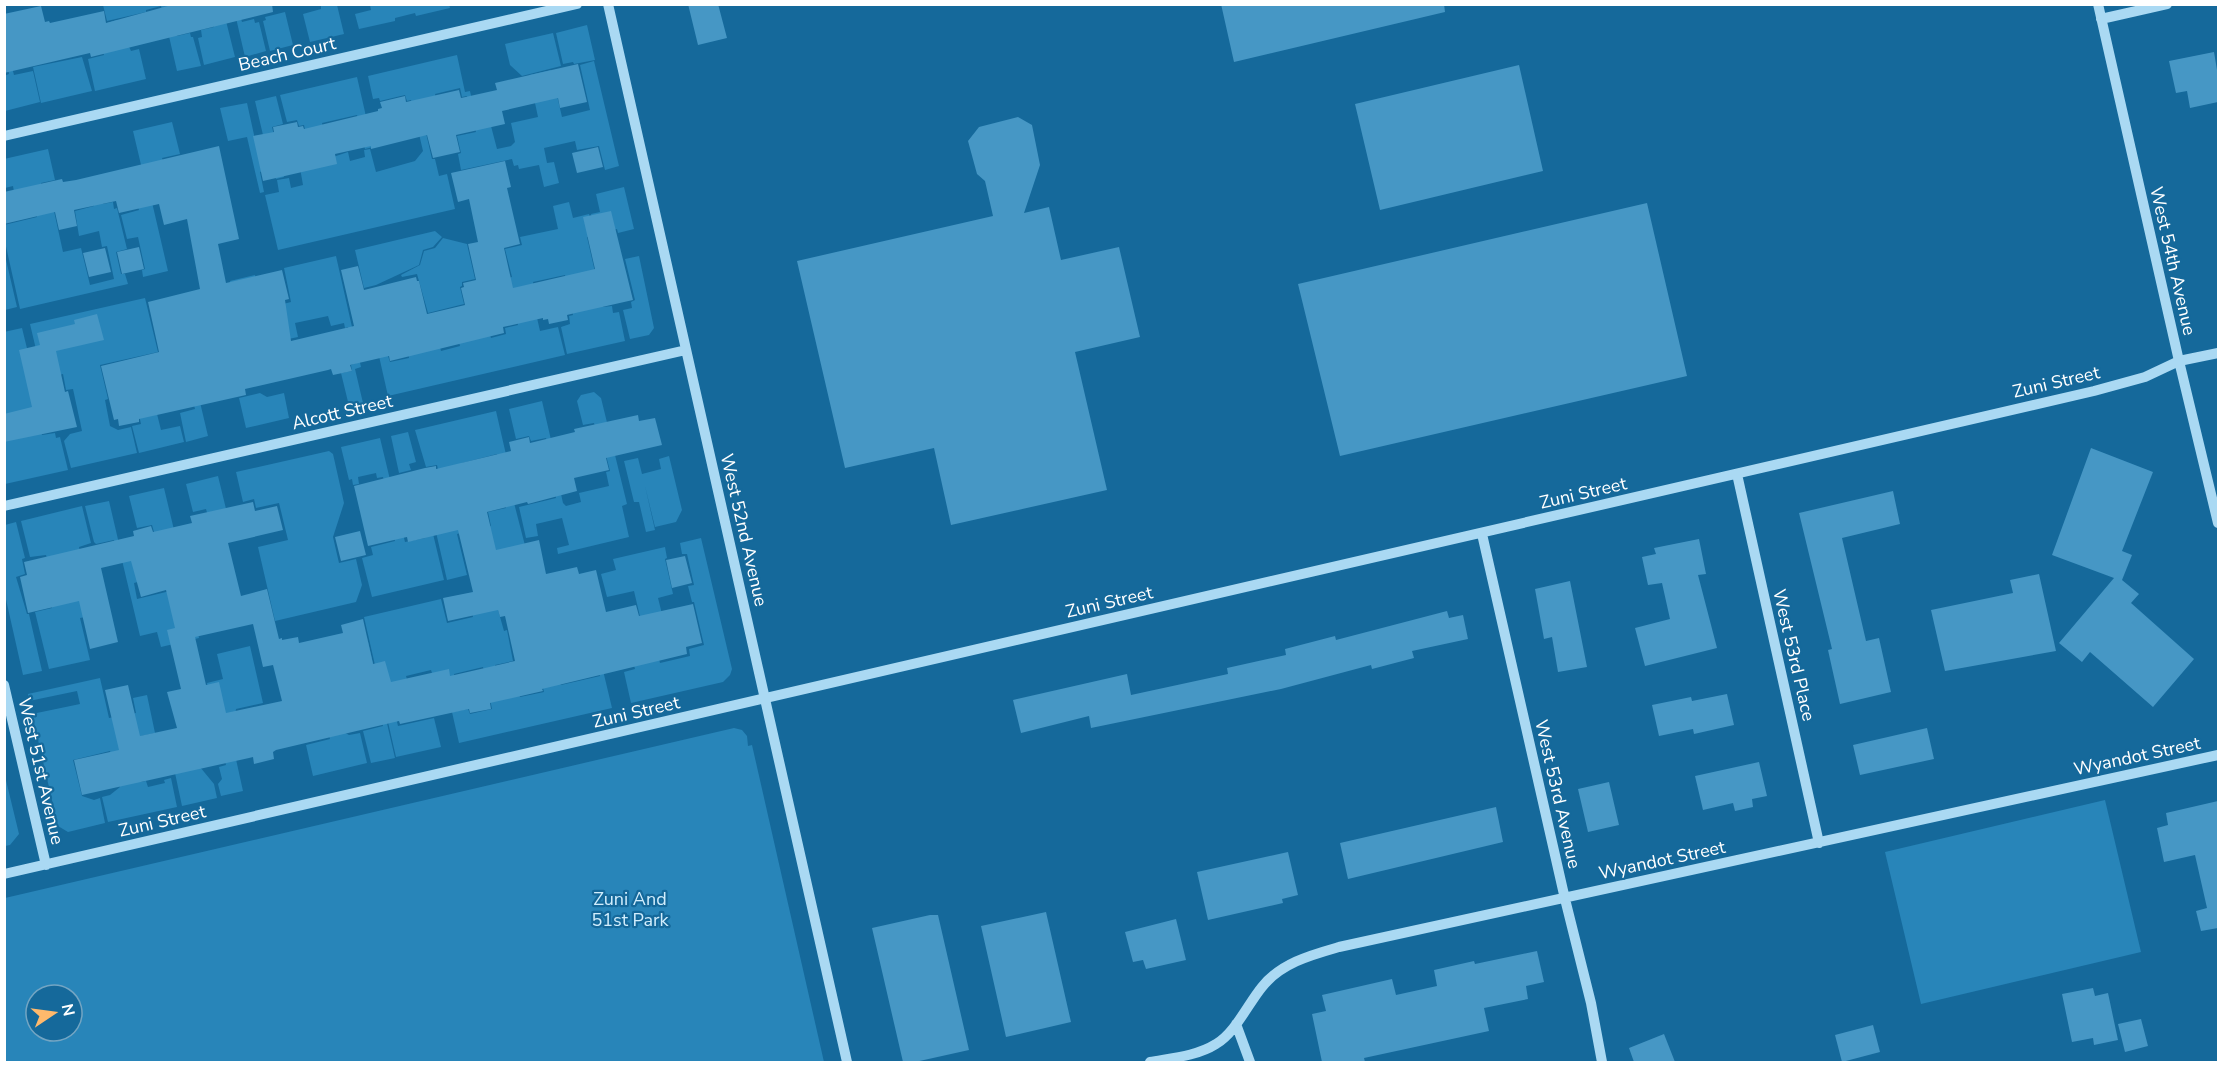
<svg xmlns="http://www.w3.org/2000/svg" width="2223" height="1067" viewBox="0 0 2223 1067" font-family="'Nunito Sans',sans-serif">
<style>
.green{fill:#2885b9;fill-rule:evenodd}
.building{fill:#4697c5;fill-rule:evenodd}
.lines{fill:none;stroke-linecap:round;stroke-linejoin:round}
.minor{stroke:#aad9f3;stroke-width:10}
.labels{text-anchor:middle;stroke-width:4.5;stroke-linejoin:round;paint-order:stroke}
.street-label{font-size:18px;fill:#fff;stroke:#15699b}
.park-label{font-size:18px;fill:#d2eefd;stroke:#15699b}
</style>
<rect width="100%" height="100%" fill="#15699b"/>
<path class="green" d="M449 4 450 8 416 16 415 13 395 18V21L359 29 355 14 371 10 370 5Z
M103 5H170L175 29 167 30 161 6 146 10V12L107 21Z
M222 5 235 57 204 65 198 38 202 37 201 30 214 27 211 14Z
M233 5H237L242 22 254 19 255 23 259 22 266 51 245 57Z
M321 5H337L344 34 310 42 303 14 321 9Z
M285 12 293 45 270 51 263 21 266 20 265 17Z
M117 20 131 51 139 49 146 79 95 91 88 59 104 55 102 48 112 46 107 23Z
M587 25 595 60 574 64 573 62 563 64 556 33Z
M175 30 177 36 190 33 191 37H193L201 66 177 71 168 32Z
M553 33 561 66 522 76 510 65 505 44Z
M6 45 14 75 33 71 40 102 5 111 4 76 9 74 5 54Z
M457 55 465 92 470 91 478 128 491 126 497 149 511 146 515 142 511 123 538 117 529 75 551 70 562 117 590 110 580 65 594 61 619 166 605 170 599 146 577 150 575 141 544 148 547 163 554 162 559 183 544 187 539 165 519 169 518 165 514 166 512 159 461 170 458 154 461 153 457 136 476 132 467 96 462 97 460 88 435 94 437 102 423 120 432 159H435L439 176 447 174 455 209 278 250 265 195 279 192 277 180 289 178 291 188 303 185 300 168 348 152 350 161 365 157 364 150 370 149 376 172 415 161 423 151 411 100 407 101 405 95 380 101 379 98 373 99 368 76Z
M82 57 92 91 41 103 33 67Z
M357 77 373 147 365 149 357 115 322 123 330 157 312 161 304 125 299 126 297 120 287 122 280 95Z
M276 96 283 124 272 127 284 177 276 179 274 168 271 169 255 101Z
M247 103 262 171 260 172 264 192 260 193 247 137 228 141 220 108Z
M172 122 180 154 162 158 164 164 142 169 133 131Z
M48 149 55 180 41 183 45 203 14 192 13 186 5 188 4 159Z
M89 183 103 204 113 202 114 209 117 208 127 249 116 252 121 274H125L128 284 20 309 5 242 4 225 37 217 35 206 52 202 63 252 81 248 90 285 114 279 107 246 102 247 99 231 79 236 75 211 94 206Z
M624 187 634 229 618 233 617 229 596 234 591 214 600 212 596 194Z
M151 198 168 271 143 277 142 270 145 269 138 237 127 239 121 215 139 210 138 207Z
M569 202 573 218 589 214 594 235 587 237 603 307 612 306 613 313 619 312 625 341 567 354 561 327 570 324 569 316 573 315 565 275 533 282 535 291 513 300 508 278 512 277 505 249 522 245 520 237 558 229 553 206Z
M435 231 442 237 433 247 423 250 419 265 376 285 364 288 355 250Z
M443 238 467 244 475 279 462 282V286L460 287 464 304 428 313 417 274 402 277 401 275 420 265 424 251 435 248Z
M4 251 17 307 5 310H4Z
M336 256 361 367 355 369 363 403 349 406 341 373 352 371 351 365 356 363 348 327 345 328 344 323 331 326 328 316 295 323 298 337 245 348 230 281 255 275 263 309 291 302 284 268Z
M639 256 654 328 649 335 630 339 623 310 632 308 631 302 635 300 625 259Z
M532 296 540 331 558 327 565 355 388 396 374 334 388 356 390 362 409 358 408 351 440 347 441 351 460 346 459 342 489 332 491 338 506 334 505 328 518 325 513 305Z
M145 298 158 352 100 365 108 399 105 400 110 426 118 430 131 427 137 453 71 468 64 441 70 434 82 431 73 389 66 390 63 374 43 379 30 324Z
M22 328 35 381 33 398 42 435 55 433 56 438 60 437 68 470 5 484 4 332Z
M186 343 208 436 186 442 180 413 195 409 185 370Z
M594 392 601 398 627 504 622 506 629 537 558 554 557 548 569 545 562 518 536 524 538 536 526 538 519 507 556 498 554 487 559 485 563 503 566 506 581 502 579 493 609 486 606 472 610 471 599 427H595L594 423 583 425 577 401 581 395Z
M260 393 267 397 284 393 289 418 246 428 239 398Z
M542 401 558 470 556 485 546 438 531 441 529 436 516 439 509 409Z
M496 411 516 498 513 499 529 561 496 569 486 528 491 526 488 512 506 508 497 454 462 463 468 487V531L457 534 467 575 447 580 432 515 445 500 437 465 426 467 415 430Z
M157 414 161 430 180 426 184 442 139 453 132 426 141 424 139 415Z
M408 432 416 462 409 464 411 470 399 473 391 436Z
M380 438 405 542 425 538 429 517 444 580 372 597 362 558 373 555 371 547 395 541 392 528 394 527 383 477 377 478 376 473 358 477 359 484 353 485 352 479 349 480 341 447Z
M329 451 333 454 344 503 333 537 339 563 356 559 362 585 356 602 275 621 258 547 288 540 279 503 256 508 254 499 243 502 236 472Z
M669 456 682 510 676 522 655 527 645 486 655 530 646 532 639 502H634L624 461 638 458 642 474 661 469 659 459Z
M218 476 228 517 209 520 206 509 193 512 186 484Z
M164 488 175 534 154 532 152 525 137 528 129 496Z
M109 501 120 548 116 549 114 540 96 544 94 542 85 506Z
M82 506 91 543 79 547 90 594 99 614 80 618 90 660 49 669 35 612 52 608 47 558 46 555 30 557 21 521Z
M16 522 25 558 22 559 25 574 16 577 27 614H29L42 671 23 675 5 595V525Z
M701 538 732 669 730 675 723 682 631 703 624 672 635 669 633 661 658 655 660 663 690 656 689 649 704 645 694 602H692L688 586 694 585 687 554H682L680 543Z
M665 547 667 558 665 559 673 594 658 598 663 618 649 655 634 591 607 597 601 574 616 570 613 559Z
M134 553 141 581 134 583 137 599 170 591 194 617 199 638 161 647 157 632 140 636 121 556Z
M493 592 504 631 507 630 513 661 495 665 500 685 488 688 483 667 454 674 455 678 435 682 431 670 406 676 408 683 389 688 398 726 434 718 441 747 396 757 364 617 441 599 447 623 473 617 468 594Z
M367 637 395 758 371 763 363 731 383 726 372 679Z
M596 641 612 708 459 743 452 712 468 709 470 714 492 709 488 689 516 683 520 697 544 692 535 652 561 685 600 676 593 642Z
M250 646 263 703 236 709 232 741 243 791 221 796 218 784 222 779 219 767 226 765 207 683 223 679 217 654Z
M100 678 109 718 136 713 133 698 147 695 155 733 132 738 141 782 146 781 148 787 165 783 164 780 171 778 177 807 108 822 102 797 110 795 120 787 110 751 73 760 82 796 94 800 100 798 105 823 68 832 58 826 32 714 80 704 77 691 29 701 28 694Z
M319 689 340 730 349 735 360 733 367 763 313 776 306 745 330 739Z
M734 728 742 730 747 736 748 746 752 745 824 1062H5V898ZM36 995H72V1031H36Z
M200 767 214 784 217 798 182 806 175 773Z
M4 772 19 834 10 845 5 846Z
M2105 800 2141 952 1921 1004 1885 852Z"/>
<path class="building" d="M175 4H272L273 12 91 57 90 53 4 73V14L41 6 45 22 49 21 50 23 104 11 106 23Z
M688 4H718L727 38 698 45Z
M1221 4H1444L1445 12 1234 62Z
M2214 52 2218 76V102L2190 108 2187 91 2176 93 2169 61Z
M578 64 587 102 560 108 558 98 502 111 505 124 456 135 460 152 433 158 427 135 371 149V146L335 154 337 164 263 181 253 136 274 132 273 127 297 122 298 127 303 126 304 129 378 111V109L382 108 380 102 405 96 406 102 459 90 461 98 497 90 495 83Z
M1519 65 1543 171 1380 210 1355 104Z
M1018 117 1032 125 1040 165 1024 213 1049 207 1061 260 1119 247 1140 337 1075 352 1107 490 951 525 934 448 845 468 797 261 993 216 985 181 977 174 968 141 979 127Z
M219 146 239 239 218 244 226 283 282 270 289 299 285 300 291 341 354 326 341 270 358 266 364 290 416 277 417 281H419L427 314 465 305 461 288 464 287 463 283 476 280 468 244 478 242 469 199 458 202 451 173 505 161 511 187 507 188 520 244 504 248 513 288 595 269 583 217 611 211 633 300 571 314 567 315 568 320 549 324 548 319 543 320V318L503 327 504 333 390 361 389 356 350 365 352 371 333 375 331 369 328 370 245 389 246 395 139 419V422L119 426 118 419 114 420 101 366 159 352 148 302 200 289 187 219 164 225 159 204 119 213 116 201 74 210 77 226 59 230 55 212 4 224V192L62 179 63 182 76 180Z
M598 147 603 167 577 173 572 153Z
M1647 203 1687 376 1340 456 1298 284Z
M139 247 144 269 122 274 117 252Z
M105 248 111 272 89 277 83 253Z
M97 314 104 340 56 351 65 392 68 391 77 427 4 442V414L32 407 19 350 40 345 37 333 75 324 74 320Z
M638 415 639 421 655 418 662 445 606 458 609 470 574 478 577 491 528 504 527 502 487 512 496 550 539 540 546 574 577 567 579 574 596 570 606 612 636 605 639 616 693 604 702 643 686 647 687 654 542 689 543 691 490 703 491 709 470 713 469 709 400 724 399 721 276 750 273 752 274 759 254 764 253 757 249 758 82 795 74 760 119 750 105 690 128 685 140 736 177 728 167 692 181 689 167 630 175 628 166 590 141 597 131 561 101 568 118 642 90 649 79 601 28 613 20 577 27 575 24 562 134 536 133 531 151 526 153 532 192 523 190 516 253 502 255 511 277 506 283 530 228 543 241 596 267 589 279 639 282 638V640L298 637 299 643 343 633 341 625 363 619 373 664 385 661 391 682 449 669 450 676 515 661 505 616 500 617 498 610 448 621 443 598 473 592 458 530 408 542 407 537 368 546 354 486 425 468 436 466V469L511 451 509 442 529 437 530 443 575 432 574 429ZM253 624 263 667 273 665 282 701 226 713 219 682 206 685 195 637Z
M2091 448 2153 472 2122 551 2132 555 2122 580 2139 594 2131 603 2194 659 2153 707 2090 652 2082 662 2059 643 2114 578 2052 555Z
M1893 491 1900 524 1842 538 1866 641 1879 638 1891 692 1840 704 1828 650 1832 649 1799 513Z
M360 531 366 555 341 561 335 537Z
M1699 539 1706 574 1698 575 1717 648 1645 666 1635 628 1670 619 1662 583 1648 585 1642 557 1656 554 1654 548Z
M685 556 692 583 672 588 666 560Z
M2039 574 2056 651 1945 671 1931 610 2013 593 2010 580Z
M1570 581 1587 667 1558 672 1552 637 1544 639 1535 589Z
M1447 611 1449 618 1463 615 1468 639 1412 651 1414 658 1372 669 1371 665 1281 689 1091 728 1089 716 1021 733 1013 700 1127 674 1131 695 1228 674 1227 668 1286 655 1285 649 1335 636 1336 640Z
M1727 694 1734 725 1694 734 1693 729 1659 736 1652 705 1691 697 1692 701Z
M1927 728 1934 759 1860 775 1853 745Z
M1759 762 1767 796 1752 799 1753 807 1735 811 1733 803 1703 810 1695 776Z
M1609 782 1619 825 1588 832 1578 789Z
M2218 801V928L2201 931 2196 911 2207 908 2195 855 2164 862 2157 828 2168 825 2166 813Z
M1496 807 1503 842 1348 879 1340 843Z
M1288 852 1298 895 1282 899 1283 903 1208 920 1197 872Z
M1046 912 1071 1022 1006 1037 981 926Z
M930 915H938L969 1050 915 1062H903L872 928Z
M1176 919 1186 960 1146 969 1143 960 1133 962 1125 932Z
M1537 951 1544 982 1526 986 1528 999 1484 1008 1489 1031 1364 1058 1365 1062H1322L1312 1014 1326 1011 1322 995 1392 979 1396 995 1437 986 1434 970 1474 961 1475 964Z
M2093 988 2095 996 2108 993 2118 1040 2094 1045 2093 1038 2072 1042 2062 994Z
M2141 1019 2148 1046 2125 1052 2118 1024Z
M1873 1025 1880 1052 1842 1062 1835 1035Z
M1664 1034 1675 1062H1634L1629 1048Z"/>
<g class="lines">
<path class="minor" d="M608 4 847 1062
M2098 4 2179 361 2218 523
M2101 19 2167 4
M4 136 577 4
M1737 474 1819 843
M4 506 686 350
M1482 534 1565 899 1591 1003 1602 1062
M4 685 46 865
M4 874 2094 391 2145 377 2179 361 2218 353
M1236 1024 1250 1062
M1150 1062C1172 1058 1197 1056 1216 1044 1235 1033 1248 1004 1262 987 1281 963 1311 955 1339 947L2218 755"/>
</g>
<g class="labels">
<g class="street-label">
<text transform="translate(287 54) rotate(-13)" y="6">Beach Court</text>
<text transform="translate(2173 261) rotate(77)" y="6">West 54th Avenue</text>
<text transform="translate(2056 382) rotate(-13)" y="6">Zuni Street</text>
<text transform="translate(342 412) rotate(-13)" y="6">Alcott Street</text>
<text transform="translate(1583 493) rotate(-13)" y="6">Zuni Street</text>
<text transform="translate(744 530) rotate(77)" y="6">West 52nd Avenue</text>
<text transform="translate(1109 602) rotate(-13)" y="6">Zuni Street</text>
<text transform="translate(1794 655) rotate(77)" y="6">West 53rd Place</text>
<text transform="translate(636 712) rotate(-13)" y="6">Zuni Street</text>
<text transform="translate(2137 756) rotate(-12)" y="6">Wyandot Street</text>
<text transform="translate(41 771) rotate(77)" y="6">West 51st Avenue</text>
<text transform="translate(1558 794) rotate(77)" y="6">West 53rd Avenue</text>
<text transform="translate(162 821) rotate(-13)" y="6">Zuni Street</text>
<text transform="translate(1662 860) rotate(-12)" y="6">Wyandot Street</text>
</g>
<g class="park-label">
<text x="630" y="905">Zuni And<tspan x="630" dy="21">51st Park</tspan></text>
</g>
</g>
<rect width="2223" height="1067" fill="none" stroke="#ffffff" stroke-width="12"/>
<g transform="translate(54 1013) rotate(77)"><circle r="28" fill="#15699b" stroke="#73a5c3" stroke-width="1.5"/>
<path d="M0-4.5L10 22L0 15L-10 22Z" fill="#ffb96c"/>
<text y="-9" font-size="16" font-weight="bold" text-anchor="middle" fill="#ffffff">N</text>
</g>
</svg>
